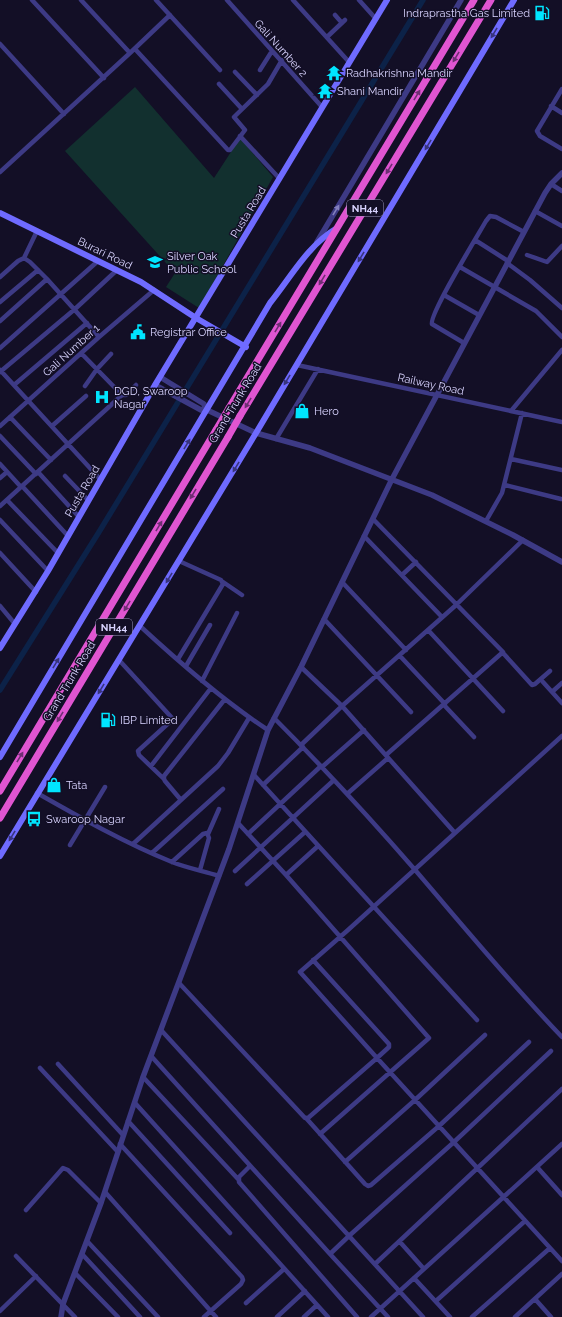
<svg xmlns="http://www.w3.org/2000/svg" width="562" height="1317" viewBox="0 0 562 1317" font-family="Raleway,sans-serif">
<style>
.green{fill:#12302f}
.lines{fill:none;stroke-linecap:round;stroke-linejoin:round}
.canal{stroke:#0c2248;stroke-width:5.5}
.minor{stroke:#3d3a85;stroke-width:4.5}
.tertiary{stroke:#3d3a85;stroke-width:5.5}
.secondary{stroke:#6f6bff;stroke-width:6}
.trunk{stroke:#e055d1;stroke-width:7}
.trunk-bridge{stroke:#e055d1;stroke-width:7}
.oneway{fill:#38347d}
.oneway2{fill:#6f2e73}
.oneway3{fill:#837fbc}
.labels{text-anchor:middle;stroke-width:3;stroke-linejoin:round;paint-order:stroke}
.shield{fill:#130f26;stroke:#9e99be;stroke-width:1}
.shield-label{font-size:10px;font-weight:bold;fill:#d9d4ff}
.poi-label{font-size:11px;fill:#d9d4ff;stroke:#130f26;text-anchor:start}
.street-label{font-size:11px;fill:#d9d4ff;stroke:#130f26}
</style>
<rect width="100%" height="100%" fill="#130f26"/>
<path class="green" d="M135 87 214 178 240 138 273 177 199 308 166 287 175 273 65 151Z"/>
<g class="lines">
<path class="canal" d="M0 690 99 532 423 0"/>
<path class="minor" d="M32 0 104 78
M81 0 130 53
M156 0 220 70
M227 0 322 107
M293 0 349 62
M359 0 376 19
M335 15 342 23
M327 37 345 20
M0 44 64 114
M135 49 228 150H230L245 130 234 117 268 84 282 60
M260 70 272 51
M235 72 257 95
M219 84 242 109
M562 89 537 131 540 136 562 149
M551 106 562 113
M240 136 279 178
M0 172 130 53 170 15
M551 184 562 191
M535 211 562 226
M475 240 508 261
M527 255 547 262 562 246
M24 258 30 262 47 279 99 337
M507 263 530 280 562 308
M460 267 536 311 562 337
M0 277 18 261 24 258 37 231
M444 295 479 315
M0 302 38 270
M0 321 47 279
M464 343 432 324C429 315 478 235 486 221L490 216 496 217 524 232
M0 348 98 261
M81 353 122 395H126L136 385
M297 365 562 422
M0 370 100 479
M0 372 75 309 117 270
M14 385 87 323
M85 386 97 369 111 354
M511 411 562 350
M10 417 51 460
M0 426 99 337 154 290
M52 426 86 396
M0 436 36 474
M276 439 318 369
M511 459 562 470
M0 464 21 487
M38 472 79 517
M65 476 88 500
M0 478 7 472
M505 485 561 499
M22 486 68 536
M7 500 58 553
M0 506 122 395
M373 519 503 652 386 755
M0 520 48 571
M486 521 502 493 522 413
M364 536 442 617
M0 553 36 592
M402 575 416 562
M223 582 242 595
M342 582 406 650
M0 606 15 624
M324 619 411 712
M140 626C180 663 222 700 268 730
M428 630 503 711
M503 653 532 685 535 684 550 671
M400 656 445 704
M178 659 223 584 221 580 179 561
M119 660 173 719 138 751 139 755 164 779
M186 666 210 625
M301 667 342 706 455 606 523 540
M202 681 237 613
M543 682 562 703
M552 692 562 683
M444 705 474 737
M274 718C323 767 370 818 416 871 464 927 511 984 562 1037
M301 745 342 706 455 833
M151 766 211 688
M322 767 364 730
M254 775 477 1020
M263 785 303 747
M37 793C81 818 125 843 172 862 187 868 203 871 219 876
M347 794 388 758
M181 800 165 781 164 779V776L225 699
M238 823 286 875 429 1038 320 1134
M208 834 219 809
M248 834 321 766
M133 844 218 766 228 753 249 718
M70 845 105 787
M152 853 223 789
M172 862 203 834 207 833 209 838 200 870
M235 871 334 780
M286 875 318 846
M247 884 305 832
M313 960 389 1044V1047L377 1058 300 972 348 930 562 736
M179 983 305 1118H308L377 1058 562 1261
M161 1030 423 1317
M152 1057 330 1254 388 1317
M58 1064 123 1135
M40 1068 118 1152
M143 1077 238 1179
M135 1103 328 1317
M306 1118 365 1184 368 1186 371 1185 439 1126 529 1042
M128 1121 230 1233
M120 1144 242 1277 243 1280 241 1284 204 1317
M345 1162 415 1100 485 1035
M250 1166 239 1177V1182L357 1317
M537 1167 562 1195
M105 1192 216 1317
M26 1210 63 1168 68 1170 101 1203
M87 1241 158 1317
M400 1242 424 1269
M82 1254 140 1317
M330 1254 350 1235 454 1142 551 1051
M16 1256 75 1317
M375 1264 562 1089
M75 1273 118 1317
M414 1278 450 1317
M535 1299 551 1317
M436 1301 525 1221
M246 1303 284 1269
M0 1311 36 1276
M277 1317 305 1291
M304 1317 317 1305
M371 1317 562 1144
M472 1317 550 1248
M515 1317 562 1274"/>
<path class="tertiary" d="M317 242 461 0
M160 377 204 404 205 409
M155 385 201 410 205 409 256 433 310 448 432 495 513 535 562 562
M61 1317 63 1304 101 1203 143 1077 229 849 268 730 301 667 392 479 545 193 551 184 562 173"/>
<path class="secondary" d="M0 213 141 282 196 318 246 347
M0 648 48 571 155 385 387 0
M0 757 270 303C291 277 308 245 337 228
M0 856 256 433 514 0"/>
<path class="trunk" d="M229 408 474 0
M240 416 491 0
M0 791 216 430
M0 818 228 437"/>
<path class="trunk-bridge" d="M216 430 229 408
M228 437 240 416"/>
</g>
<defs><path id="oneway-solid" d="M-6-.8H1V-3.2L6.5 0L1 3.2V.8H-6Z"/></defs>
<g class="oneway">
<use href="#oneway-solid" transform="translate(494 33) rotate(121)"/>
<use href="#oneway-solid" transform="translate(428 145) rotate(121)"/>
<use href="#oneway-solid" transform="translate(361 257) rotate(121)"/>
<use href="#oneway-solid" transform="translate(287 380) rotate(121)"/>
<use href="#oneway-solid" transform="translate(187 444) rotate(-59)"/>
<use href="#oneway-solid" transform="translate(236 467) rotate(121)"/>
<use href="#oneway-solid" transform="translate(169 578) rotate(121)"/>
<use href="#oneway-solid" transform="translate(56 663) rotate(-59)"/>
<use href="#oneway-solid" transform="translate(101 689) rotate(121)"/>
<use href="#oneway-solid" transform="translate(12 836) rotate(121)"/>
</g>
<g class="oneway2">
<use href="#oneway-solid" transform="translate(456 57) rotate(121)"/>
<use href="#oneway-solid" transform="translate(417 95) rotate(-59)"/>
<use href="#oneway-solid" transform="translate(389 169) rotate(121)"/>
<use href="#oneway-solid" transform="translate(322 280) rotate(121)"/>
<use href="#oneway-solid" transform="translate(278 327) rotate(-59)"/>
<use href="#oneway-solid" transform="translate(248 403) rotate(121)"/>
<use href="#oneway-solid" transform="translate(193 494) rotate(121)"/>
<use href="#oneway-solid" transform="translate(159 526) rotate(-59)"/>
<use href="#oneway-solid" transform="translate(127 606) rotate(121)"/>
<use href="#oneway-solid" transform="translate(60 717) rotate(121)"/>
<use href="#oneway-solid" transform="translate(20 757) rotate(-59)"/>
</g>
<use class="oneway3" href="#oneway-solid" transform="translate(336 210) rotate(-59)"/>
<defs>
<g id="fuel-bare" transform="scale(1.2)"><path d="M-5.5-6h7V0h2V4h1.3V-2.5L3-4.5l.8-.8L6-3V5H2.5V1h-1V6h-7ZM-4.2-4.7v3.2H.2V-4.7Z" fill="#00e5ff" stroke="#130f26" stroke-width="2.5" paint-order="stroke"/></g>
<g id="temple-bare" transform="scale(1.2)"><path d="M0-6L5-2H3V0L6.5 2.5H4V6H1.5V3h-3V6H-4V2.5H-6.5L-3 0V-2H-5Z" fill="#00e5ff" stroke="#130f26" stroke-width="2.5" paint-order="stroke"/></g>
<g id="school-bare" transform="scale(1.2)"><path d="M0-5L7-2L0 1L-7-2ZM-4 1L0 2.5L4 1V4Q0 6-4 4Z" fill="#00e5ff" stroke="#130f26" stroke-width="2.5" paint-order="stroke"/></g>
<g id="civic-bare" transform="scale(1.2)"><path d="M-.6-6.5H3V-4.5H.6V-3L4-1V1h2V6H-6V1h2V-1L-.6-3ZM-1.2 2.5V6h2.4V2.5Z" fill="#00e5ff" stroke="#130f26" stroke-width="2.5" paint-order="stroke"/></g>
<g id="hospital-bare" transform="scale(1.2)"><path d="M-5-5h3v3.5h4V-5h3V5h-3V1.5h-4V5h-3Z" fill="#00e5ff" stroke="#130f26" stroke-width="2.5" paint-order="stroke"/></g>
<g id="shop-bare" transform="scale(1.2)"><path d="M-5-2.5h2.3a2.7 3.5 0 0 1 5.4 0H5L5.5 6h-11ZM-1.5-2.5h3a1.5 2.3 0 0 0-3 0Z" fill="#00e5ff" stroke="#130f26" stroke-width="2.5" paint-order="stroke"/></g>
<g id="bus-bare" transform="scale(1.2)"><path d="M-5-6H5V4H4V6H2V4H-2V6H-4V4H-5ZM-3.5-4V0h7V-4ZM-3.5 1.2v1.5H-2V1.2ZM2 1.2v1.5H3.5V1.2Z" fill="#00e5ff" stroke="#130f26" stroke-width="2.5" paint-order="stroke"/></g>
</defs>
<g fill-rule="evenodd">
<use href="#fuel-bare" x="542" y="13"/>
<use href="#temple-bare" x="334" y="73"/>
<use href="#temple-bare" x="325" y="91"/>
<use href="#school-bare" x="155" y="262"/>
<use href="#civic-bare" x="138" y="332"/>
<use href="#hospital-bare" x="102" y="397"/>
<use href="#shop-bare" x="302" y="411"/>
<use href="#fuel-bare" x="108" y="720"/>
<use href="#shop-bare" x="54" y="785"/>
<use href="#bus-bare" x="34" y="819"/>
</g>
<g class="labels">
<g class="shield">
<rect x="347" y="200" width="36" height="16" rx="3"/>
<rect x="96" y="619" width="36" height="16" rx="3"/>
</g>
<g class="shield-label">
<text x="365" y="212">NH44</text>
<text x="114" y="631">NH44</text>
</g>
<g class="poi-label">
<text x="530" y="17" text-anchor="end">Indraprastha Gas Limited</text>
<text x="346" y="77">Radhakrishna Mandir</text>
<text x="337" y="95">Shani Mandir</text>
<text x="167" y="260">Silver Oak<tspan x="167" dy="13">Public School</tspan></text>
<text x="150" y="336">Registrar Office</text>
<text x="114" y="395">DGD, Swaroop<tspan x="114" dy="13">Nagar</tspan></text>
<text x="314" y="415">Hero</text>
<text x="120" y="724">IBP Limited</text>
<text x="66" y="789">Tata</text>
<text x="46" y="823">Swaroop Nagar</text>
</g>
<g class="street-label">
<text transform="translate(281 48) rotate(48)" y="4">Gali Number 2</text>
<text transform="translate(248 212) rotate(-59)" y="4">Pusta Road</text>
<text transform="translate(105 253) rotate(26)" y="4">Burari Road</text>
<text transform="translate(71 350) rotate(-42)" y="4">Gali Number 1</text>
<text transform="translate(431 384) rotate(12)" y="4">Railway Road</text>
<text transform="translate(235 403) rotate(-59)" y="4">Grand Trunk Road</text>
<text transform="translate(82 491) rotate(-60)" y="4">Pusta Road</text>
<text transform="translate(69 681) rotate(-59)" y="4">Grand Trunk Road</text>
</g>
</g>
</svg>
